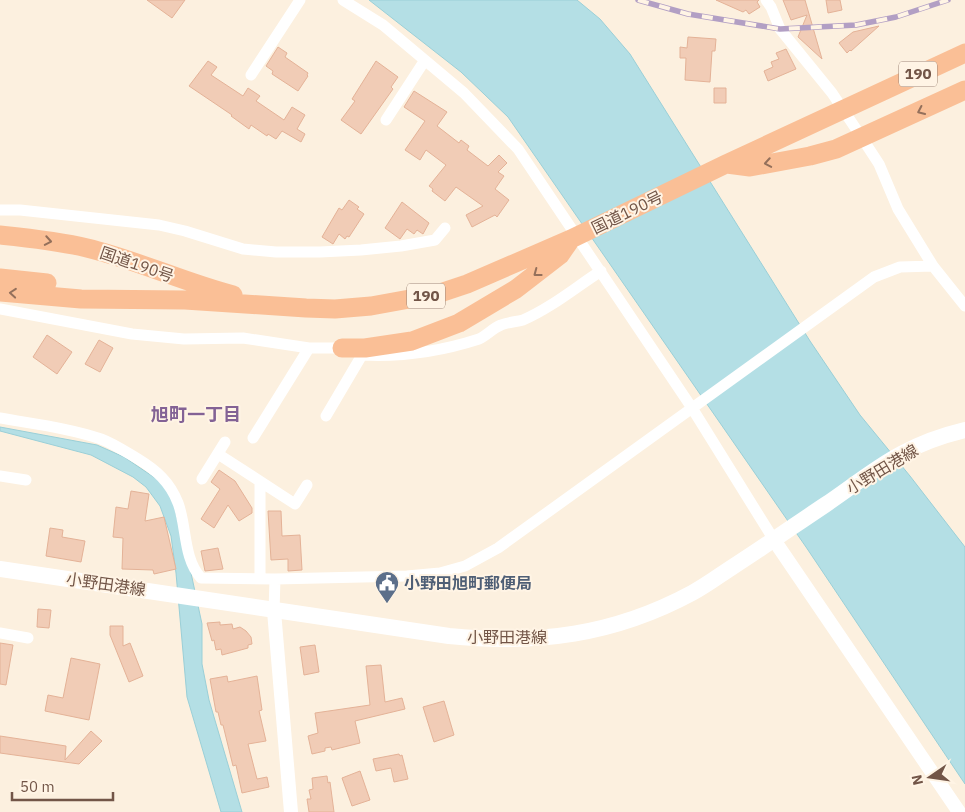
<svg xmlns="http://www.w3.org/2000/svg" width="965" height="812" viewBox="0 0 965 812" font-family="'IBM Plex Sans','Noto Sans JP',sans-serif">
<style>
.water{fill:#b4dfe5;stroke:#9acfd7}
.building{fill:#f1ccb6;stroke:#e4b297}
.lines{fill:none;stroke-linecap:round;stroke-linejoin:round}
.minor{stroke:#fff;stroke-width:11}
.tertiary{stroke:#fff;stroke-width:14}
.secondary{stroke:#fff;stroke-width:16}
.trunk{stroke:#fabf96;stroke-width:19}
.rail-casing{stroke:#b29fc4;stroke-width:5.5}
.rail{stroke:#fff4e5;stroke-width:4;stroke-dasharray:11;stroke-linecap:butt}
.oneway{stroke:#94705b}
.labels{text-anchor:middle;stroke-width:4;stroke-linejoin:round;paint-order:stroke}
.shield{fill:#fff4e5;stroke:#9c8576;stroke-width:1}
.shield-label{font-size:15px;font-weight:bold;fill:#725547}
.street-label{font-size:16px;fill:#725547;stroke:#fff4e5}
.service-label{font-size:16px;font-weight:bold;fill:#4e5e75;stroke:#fff4e5;text-anchor:start}
.neighbourhood-label{font-size:18px;font-weight:bold;fill:#836295;stroke:#fff4e5}
</style>
<rect width="100%" height="100%" fill="#fcf0df"/>
<path class="water" d="M369 0H577L600 19 630 54 810 341 860 415 910 476 965 547V784L806 547 508 117 461 72Z
M0 427 97 445 124 457 161 482 172 498 191 573 202 624V664L209 700 242 812H221L187 697 176 573 171 536 160 506 146 487 133 477 91 455 0 431Z"/>
<path class="building" d="M147 0H185L172 18Z
M716 0H759L757 2 760 7 749 14 746 10 743 12Z
M783 0H805L822 59 798 37 807 15 791 20Z
M826 0H840L842 10 828 13Z
M879 26 851 51 850 50 847 53 839 43 853 32Z
M688 37 716 39 715 51H712L710 82 685 80 686 58H680V47L687 48Z
M278 47 287 53 285 57 308 73 307 75 308 76 298 91 272 74 273 71 266 66Z
M786 49 796 69 768 81 764 71 773 67 771 62 779 59 776 53Z
M208 61 217 67 211 75 243 96 248 88 260 96 256 101 284 120 292 107 305 115 297 129 305 134 301 142 282 131 276 139 268 134 267 136 251 125 249 129 231 116 232 115 189 86Z
M376 61 398 77 391 87 393 89 361 134 341 120 355 101 352 99Z
M714 88H726V103H714Z
M414 91 447 112 437 126 459 143 461 140 469 146 467 150 488 166 499 155 507 163 498 172 504 176 495 189 509 200 497 217 495 215 472 227 466 215 483 206 456 187 445 201 432 191 433 189 429 186 446 165 426 150 420 160 405 150 425 121 404 107Z
M349 200 359 207 357 209 364 214 349 237 347 236 345 239 339 234 333 244 322 237 339 208 342 210Z
M402 202 429 223 423 234 417 230 414 234 407 229 400 239 385 228Z
M47 335 72 352 57 374 33 357Z
M99 340 113 348 100 372 85 364Z
M219 470 235 481 252 508V513L239 521 228 505 214 528 201 519 220 489 211 482Z
M131 491 149 494 145 521 164 517 176 569 154 574 153 570 122 569 123 538 113 537 116 507 128 509Z
M268 511H281L282 536 300 535 302 570 288 571V559L271 560Z
M50 528 63 530 62 537 85 541 81 562 46 556Z
M218 548 223 569 205 571 201 551Z
M38 609 51 610 49 628 37 627Z
M220 622V625L232 624 233 629 240 627 246 631 251 637 252 644 248 645V648L222 655 221 649 216 650 214 640 212 641 207 623Z
M110 626H123V646L130 643 143 676 129 682 110 635Z
M0 643 13 645 6 685 0 684Z
M315 645 319 672 304 675 300 647Z
M71 658 100 664 89 720 45 711 48 695 63 698Z
M381 665 385 702 402 698 405 709 355 721 360 743 332 750 331 747 325 748V751L312 754 308 736 318 733 315 713 370 705 366 666Z
M227 676 228 682 257 676 262 710 259 711 266 741 248 744 257 779 267 777 269 787 242 793 236 765 233 766 223 725H221L218 712H216L210 679Z
M444 701 454 735 434 742 423 707Z
M91 731 102 741 79 764 0 753V736L66 746 65 760Z
M399 754 400 756 402 755 408 779 394 782 391 768 376 771 373 759Z
M360 771 370 800 352 806 342 778Z
M327 776 328 783 330 782 334 812H309L307 799H311L309 790 313 789 312 778Z"/>
<g class="lines">
<path class="minor" d="M343 0 383 25 464 93 518 149 692 408 774 540
M766 0 771 7 780 29 832 93 862 138 879 164 898 209 933 266 965 306
M251 75 300 0
M386 120 425 60
M0 210H20L159 225 185 231 243 249 276 252H320L361 250 401 246 435 240 445 228
M0 309 132 334 184 339 243 338 309 348H342L347 350
M362 355C401 357 442 351 479 339 486 336 493 328 501 325 508 322 516 322 523 320 551 308 576 287 601 271
M326 416 362 355
M0 418C33 424 69 428 101 439 114 444 126 452 138 459 156 470 170 482 178 503 187 527 183 558 201 578L275 579
M253 438 309 348
M218 454 295 504 307 485
M0 476 26 480
M202 479 225 442
M260 579V482
M274 611 275 579 407 576 440 573 465 566 498 548 874 277 900 267 933 266
M0 633 28 638"/>
<path class="tertiary" d="M774 540 959 812
M274 611 291 812"/>
<path class="secondary" d="M0 569 449 636C537 645 614 635 692 593 707 585 720 575 734 566 765 546 795 525 825 505 849 489 876 467 901 454 921 443 944 435 965 430"/>
<path class="trunk" d="M727 164 750 167 810 156 836 149 965 90
M0 235C29 238 59 241 87 248 137 260 183 282 233 295
M0 278 47 283
M0 292 81 299 185 300 306 308 335 309 371 306 437 294 467 284 571 239 726 164 965 53
M342 348H365L412 341 459 323 516 289 560 255 569 242"/>
<g class="rail-casing">
<path id="rail" d="M638 0 688 14 780 29 856 25 896 17 948 0"/>
</g>
<use href="#rail" class="rail"/>
</g>
<defs><path id="oneway-chevron" d="M-2-3.5L2.5 0L-2 3.5" fill="none" stroke-width="1.6" stroke-linecap="round" stroke-linejoin="round" transform="scale(1.25)"/></defs>
<g class="oneway">
<use href="#oneway-chevron" transform="translate(921 111) rotate(155)"/>
<use href="#oneway-chevron" transform="translate(768 163) rotate(170)"/>
<use href="#oneway-chevron" transform="translate(48 241) rotate(10)"/>
<use href="#oneway-chevron" transform="translate(537 273) rotate(143)"/>
<use href="#oneway-chevron" transform="translate(13 293) rotate(-175)"/>
</g>
<defs>
<g id="civic-pin" transform="scale(1.25)"><path d="M0 17L-7.5 6A9.5 9.5 0 1 1 7.5 6Z" fill="#5c6f8a" stroke="#fff4e5"/><path d="M-.6-6.5H3V-4.5H.6V-3L4-1V1h2V6H-6V1h2V-1L-.6-3ZM-1.2 2.5V6h2.4V2.5Z" fill="#fff"/></g>
</defs>
<g fill-rule="evenodd">
<use href="#civic-pin" x="387" y="583"/>
</g>
<g class="labels">
<g class="shield">
<rect x="899" y="61.5" width="38" height="25" rx="4"/>
<rect x="407" y="283.5" width="38" height="25" rx="4"/>
</g>
<g class="shield-label">
<text x="918" y="79">190</text>
<text x="426" y="301">190</text>
</g>
<g class="street-label">
<text transform="translate(627 212) rotate(-26)" y="6">国道190号</text>
<text transform="translate(137 264) rotate(19)" y="6">国道190号</text>
<text transform="translate(882 469) rotate(-31)" y="6">小野田港線</text>
<text transform="translate(106 584) rotate(8)" y="6">小野田港線</text>
<text x="507" y="643">小野田港線</text>
</g>
<g class="service-label">
<text x="404" y="589">小野田旭町郵便局</text>
</g>
<g class="neighbourhood-label">
<text x="196" y="421">旭町一丁目</text>
</g>
</g>
<g transform="translate(930 777) rotate(257)" stroke="#fff4e5" stroke-width="4" paint-order="stroke">
<path d="M0-4L9 19L0 12L-9 19Z" fill="#725547"/>
<text y="-8" font-size="14" font-weight="bold" text-anchor="middle" fill="#725547">N</text>
</g>
<path d="M12 792v8h101v-8" fill="none" stroke="#725547" stroke-width="2.5"/>
<text x="20" y="792" font-size="15" fill="#725547" stroke="#fff4e5" stroke-width="4" paint-order="stroke">50 m</text>
</svg>
